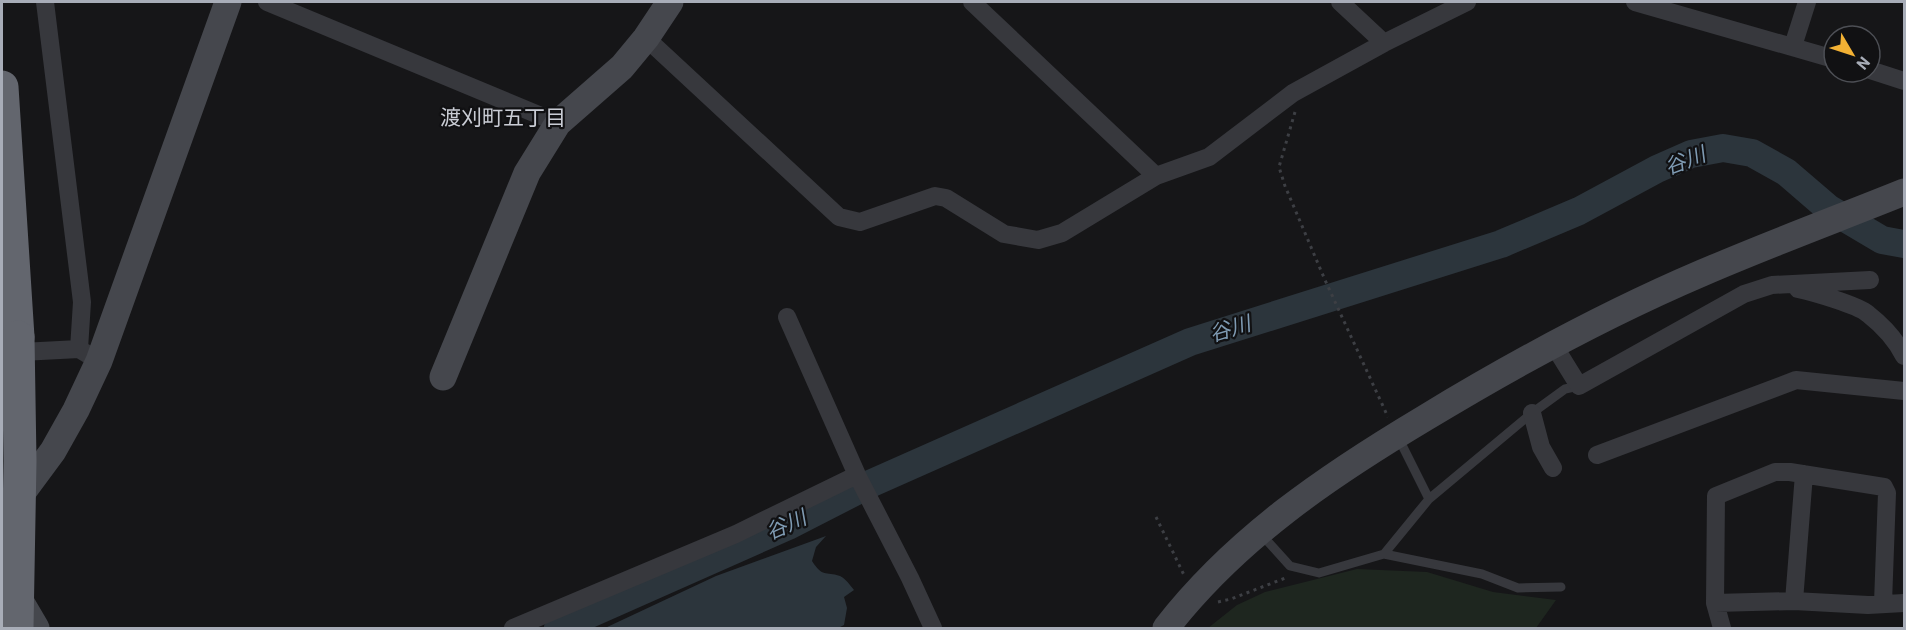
<svg xmlns="http://www.w3.org/2000/svg" width="1906" height="630" viewBox="0 0 1906 630" font-family="Barlow,'Noto Sans JP',sans-serif">
<style>
.green{fill:#1e261f}
.water{fill:#2c353c}
.lines{fill:none;stroke-linecap:round;stroke-linejoin:round}
.river{stroke:#2c353c;stroke-width:28}
.path{stroke:#3d3f44;stroke-width:3;stroke-dasharray:3 4.5;stroke-linecap:butt}
.lane{stroke:#37383d;stroke-width:9}
.street{stroke:#37383d;stroke-width:18}
.secondary{stroke:#45474d;stroke-width:27}
.highway{stroke:#63666e;stroke-width:33}
.highway-bridge{stroke:#63666e;stroke-width:33}
.labels{text-anchor:middle;stroke-width:4.5;stroke-linejoin:round;paint-order:stroke}
.neighbourhood-label{font-size:21px;fill:#c9ccd4;stroke:#111113}
.water-label{font-size:21px;font-style:italic;fill:#7f9bb3;stroke:#111113}
</style>
<rect width="100%" height="100%" fill="#161618"/>
<path class="green" d="M1357 569 1427 572 1493 592 1556 600 1536 628H1208L1237 605 1265 592Z"/>
<path class="water" d="M826 536 816 547 812 561C823 578 825 571 840 576 846 579 850 585 854 590L844 597 847 608 844 625 838 628H605L716 576Z"/>
<g class="lines">
<path class="river" d="M558 628 788 526 872 483 1190 342 1501 244 1579 211 1657 169 1691 154 1723 148 1752 153 1786 172 1828 208 1882 240 1904 244"/>
<path class="path" d="M1295 112 1279 167 1285 186 1325 280 1388 417
M1156 517 1184 575
M1218 602 1231 599 1288 577"/>
<path class="lane" d="M1401 443 1429 499
M1262 535 1290 566 1319 573 1384 554 1429 499 1532 413 1565 389 1579 386
M1384 554 1482 574 1518 588 1561 587"/>
<path class="street" d="M45 2 82 302 79 349
M267 2 558 123
M972 2 1156 176
M1340 2 1384 43
M1635 2 1834 59
M646 38 839 217 860 222 935 196 946 198 1004 234 1038 240 1062 233 1156 176 1209 157 1293 93 1384 43 1467 2
M1793 46 1807 2
M1870 70 1904 81
M1798 289C1812 292 1858 305 1868 314 1882 325 1896 340 1904 356
M787 317 857 475 910 578 933 628
M1553 344 1579 386 1744 294 1772 285 1870 280
M2 353 79 349 89 355
M1532 413 1541 447 1553 468
M1597 455 1796 380 1904 391
M1794 601 1804 474
M1715 603 1716 496 1775 472H1790L1884 487 1887 493 1883 603
M513 628 736 534 857 475
M1722 628 1715 603 1794 601 1868 605 1904 603"/>
<path class="secondary" d="M443 377 527 173 558 123 622 67 646 38 670 2
M2 520 53 451 76 410 99 361 228 2
M2 570 36 628
M1166 628C1236 538 1328 476 1425 418 1514 364 1606 314 1702 273 1769 244 1837 219 1904 192"/>
<path class="highway" d="M2 87 18 337"/>
<path class="highway-bridge" d="M17 628 20 461 18 337"/>
</g>
<g class="labels">
<g class="neighbourhood-label">
<text x="503" y="125">渡刈町五丁目</text>
</g>
<g class="water-label">
<text transform="translate(1685 161) rotate(-21)" y="7">谷川</text>
<text transform="translate(1230 329) rotate(-17)" y="7">谷川</text>
<text transform="translate(786 525) rotate(-24)" y="7">谷川</text>
</g>
</g>
<rect width="1906" height="630" fill="none" stroke="#a8adb8" stroke-width="6"/>
<g transform="translate(1852 54) rotate(129)"><circle r="28" fill="#111113" stroke="#4d4f55" stroke-width="1.5"/>
<path d="M0-4.5L10 22L0 15L-10 22Z" fill="#f2b134"/>
<text y="-9" font-size="16" font-weight="bold" text-anchor="middle" fill="#a8adb8">N</text>
</g>
</svg>
